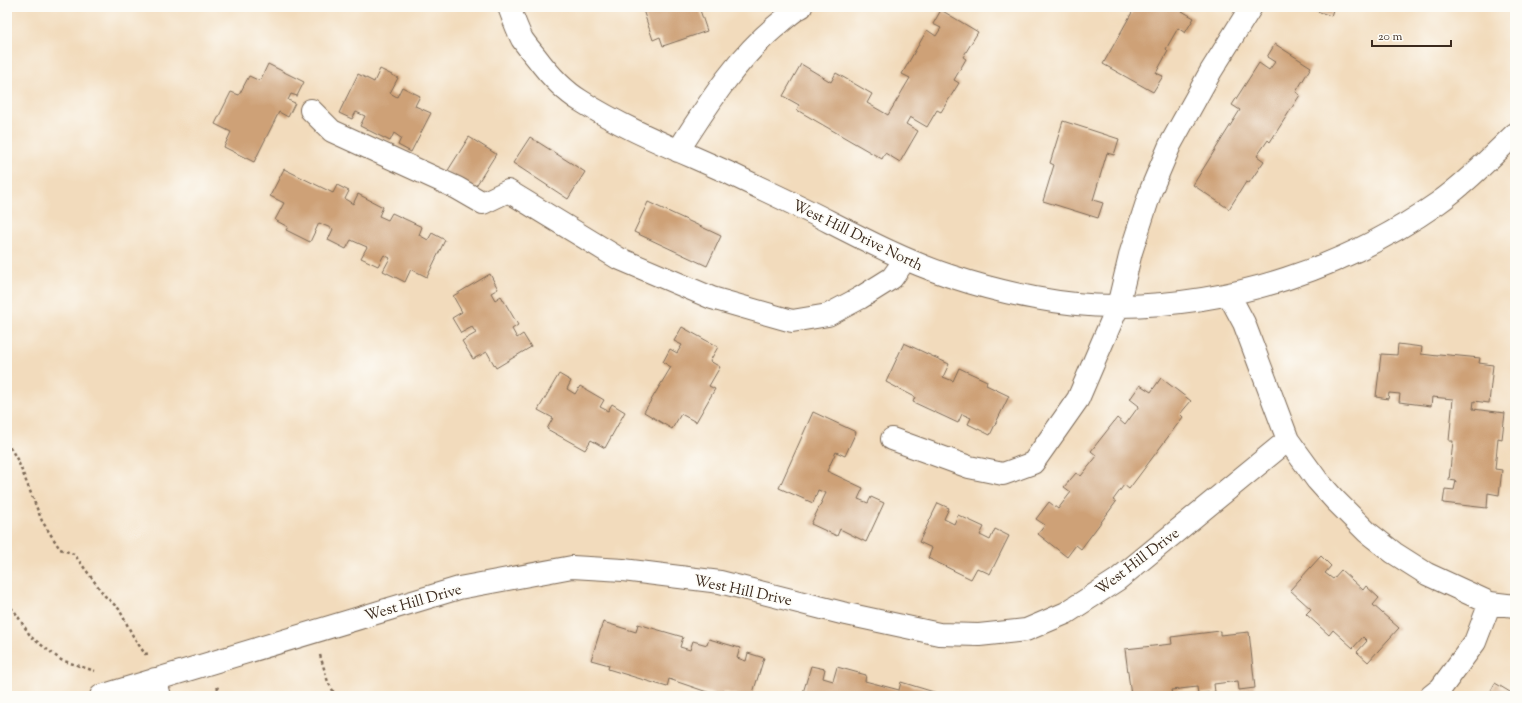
<svg xmlns="http://www.w3.org/2000/svg" width="1522" height="703" viewBox="0 0 1522 703" font-family="'Sorts Mill Goudy',serif">
<style>
.building{fill:#cea177}
.lines{fill:none;stroke-linecap:round;stroke-linejoin:round}
.minor-casing{stroke:#7b6855;stroke-width:24}
.path{stroke:#7b6855;stroke-width:2.5;stroke-dasharray:3 3;stroke-linecap:butt}
.minor{stroke:#fff;stroke-width:22}
.labels{text-anchor:middle;stroke-width:3.5;stroke-linejoin:round;paint-order:stroke}
.street-label{font-size:15px;fill:#3b2a1e;stroke:#fdfcf7}
</style>
<rect width="100%" height="100%" fill="#fdfcf7"/>
<filter id="ink" filterUnits="userSpaceOnUse"><feTurbulence type="fractalNoise" baseFrequency=".025" numOctaves="2"/><feDisplacementMap in="SourceGraphic" scale="8" xChannelSelector="R" yChannelSelector="G"/><feConvolveMatrix kernelMatrix="1 2 1 2 8 2 1 2 1" color-interpolation-filters="sRGB"/></filter>
<filter id="wash" filterUnits="userSpaceOnUse"><feTurbulence type="fractalNoise" baseFrequency=".012" numOctaves="4" result="noise"/><feDisplacementMap in="SourceGraphic" scale="16" xChannelSelector="R" yChannelSelector="G"/><feGaussianBlur stdDeviation="0.9" result="paint"/><feColorMatrix in="noise" values="0 0 0 0 0 0 0 0 0 0 0 0 0 0 0 0 0 1.4 0 .05"/><feComposite in="paint" operator="in"/></filter>
<g filter="url(#wash)">
<rect width="100%" height="100%" fill="#f2dbbc"/>
<g id="blocks">
<path class="building" d="M642 7H690L691 9 699 7 707 31 663 46 660 37 653 40Z
M1135 7H1175L1194 18 1185 33 1178 28 1166 49 1168 51 1156 73 1163 76 1153 92 1103 64Z
M1306 7H1334L1331 16Z
M941 10 978 32 963 57 966 59 954 80 959 83 941 112 937 110 927 127 910 117 906 124 918 131 900 162 885 153 882 159 797 110 799 105 783 96 801 64 831 82 836 73 872 94 867 103 888 115 910 78 902 74 927 30 936 36 941 28 933 24Z
M1275 44 1311 67 1296 92 1300 95 1270 142 1268 140 1257 156 1264 161 1249 183 1246 182 1229 209 1193 185 1240 110 1232 105 1259 63 1269 70 1275 62 1267 57Z
M268 64 304 82 297 96 291 94 288 100 295 103 288 117 279 112 254 162 224 147 231 132 215 124 231 92 239 95 249 76 260 81Z
M380 69 398 78 390 93 397 97 402 87 420 96 415 106 431 113 411 152 398 145 401 138 394 133 390 141 360 126 365 116 356 112 352 119 339 113 358 74 374 82Z
M1063 121 1119 139 1114 155 1107 153 1093 200 1103 203 1098 218 1043 201 1054 165 1050 163Z
M469 137 496 154 474 189 447 172Z
M530 137 585 172 568 199 513 163Z
M284 169 333 193 337 185 349 191 345 199 353 204 358 194 383 207 379 216 388 220 392 213 422 227 419 235 428 240 432 233 445 240 427 277 411 269 405 282 383 271 390 258 384 255 378 266 361 258 367 247 351 240 346 249 328 240 333 229 319 223 310 242 286 230 288 227 275 220 284 203 270 196Z
M648 202 721 236 707 266 634 232Z
M490 274 498 289 491 293 495 300 501 296 518 325 512 329 517 338 523 334 531 347 496 368 487 352 473 359 462 341 476 333 472 327 461 333 452 318 462 312 453 296Z
M682 327 718 347 710 361 720 367 709 386 715 389 696 422 681 414 672 429 644 412 671 367 663 362 670 349 677 353 682 345 674 341Z
M904 343 949 364 943 377 953 381 959 368 987 381 986 385 1009 396 990 435 968 424 971 418 962 414 958 423 913 402 915 397 886 382Z
M1398 344 1422 347 1421 354 1438 356 1439 354 1480 358 1479 363 1493 365 1489 403 1474 401 1473 409 1505 413 1502 439 1498 438 1495 469 1502 470 1499 495 1488 493 1487 508 1443 503 1445 489 1454 490 1456 481 1449 480 1453 441H1449L1453 399 1432 397 1431 406 1399 402 1400 394 1389 393 1388 399 1376 397 1381 354 1397 355Z
M559 374 571 381 567 389 575 394 580 386 604 400 600 407 608 411 612 404 625 412 605 448 591 440 585 450 547 429 553 418 538 410Z
M1161 378 1191 401 1180 414 1183 417 1129 489 1124 485 1113 500 1116 502 1081 549 1076 545 1067 557 1038 534 1045 525 1036 519 1049 502 1058 509 1071 492 1064 487 1076 473 1081 476 1097 456 1091 451 1117 418 1125 425 1139 406 1130 399 1140 385 1151 392Z
M813 412 856 432 845 456 836 452 827 471 863 488 858 499 868 503 871 497 884 503 866 542 840 529 837 536 811 524 826 493 818 490 813 503 779 488Z
M938 503 949 508 944 519 954 524 958 515 984 527 980 535 990 540 995 529 1009 536 990 574 977 568 971 579 928 558 932 548 919 542Z
M1321 556 1331 566 1325 573 1333 579 1341 570 1363 590 1366 586 1379 598 1373 605 1399 628 1368 662 1357 652 1367 641 1363 637 1353 648 1333 630 1329 635 1306 614 1311 609 1290 590Z
M603 622 636 632 638 624 683 637 680 647 690 650 693 641 707 645 709 639 740 648 737 658 746 661 748 653 764 658 752 696H741L723 691 721 696H719L669 679 667 687 608 669 609 665 591 660Z
M1220 631V635L1249 632 1255 688 1239 690 1238 681 1214 684 1215 692 1198 694 1197 687 1171 690 1172 695 1131 696 1125 649 1172 644 1171 637Z
M811 666 825 669 823 678 833 681 837 667 866 675 865 681 899 690 901 682 947 696H802Z
M1495 683 1515 695V696H1488Z"/>
</g>
</g>
<g filter="url(#ink)">
<use href="#blocks" fill-opacity="0" stroke="#7b6855" stroke-width="1"/>
<g class="lines">
<g class="minor-casing">
<path id="minor" d="M509 7C513 18 517 29 522 39 526 45 531 51 536 57 548 73 564 91 581 101 628 131 681 151 731 174 764 190 797 205 830 222 869 242 908 262 950 276 1001 293 1065 307 1120 306 1233 305 1345 268 1438 203 1466 183 1490 158 1515 134
M311 110 332 131 457 188 483 203 508 191 618 258 712 298 792 321 828 315 860 298 892 278 905 260
M678 151C708 104 738 56 781 22 787 17 794 10 801 7
M1229 295 1244 323 1288 440 1317 480 1335 500 1367 532 1394 553 1427 574 1490 603 1515 606
M892 439 969 467 1003 474 1033 463 1078 399 1118 306 1131 252 1151 190 1170 145 1211 71 1251 7
M155 679 160 696
M101 696 459 588 572 567 623 570 720 582 842 613 939 634 979 635 1026 630 1066 613 1117 580 1288 440
M1431 696 1441 688 1475 642 1490 603"/>
</g>
<path class="path" d="M7 442 18 461 42 521 60 549 74 554 105 596 119 609 133 636 145 654 150 653
M7 603 15 612 31 637 61 660 95 671
M320 655 328 682 336 696
M217 687 223 696"/>
<use href="#minor" class="minor"/>
</g>
</g>
<g class="labels">
<g class="street-label">
<text transform="translate(858 235) rotate(26)" y="5">West Hill Drive North</text>
<text transform="translate(1137 561) rotate(-37)" y="5">West Hill Drive</text>
<text transform="translate(743 590) rotate(12)" y="5">West Hill Drive</text>
<text transform="translate(413 602) rotate(-16)" y="5">West Hill Drive</text>
</g>
</g>
<rect width="1522" height="703" fill="none" stroke="#fdfcf7" stroke-width="24"/>
<path d="M1372 40v6h79v-6" fill="none" stroke="#3b2a1e" stroke-width="2"/>
<text x="1378" y="40" font-size="12" fill="#3b2a1e" stroke="#fdfcf7" stroke-width="3" paint-order="stroke">20 m</text>
</svg>
